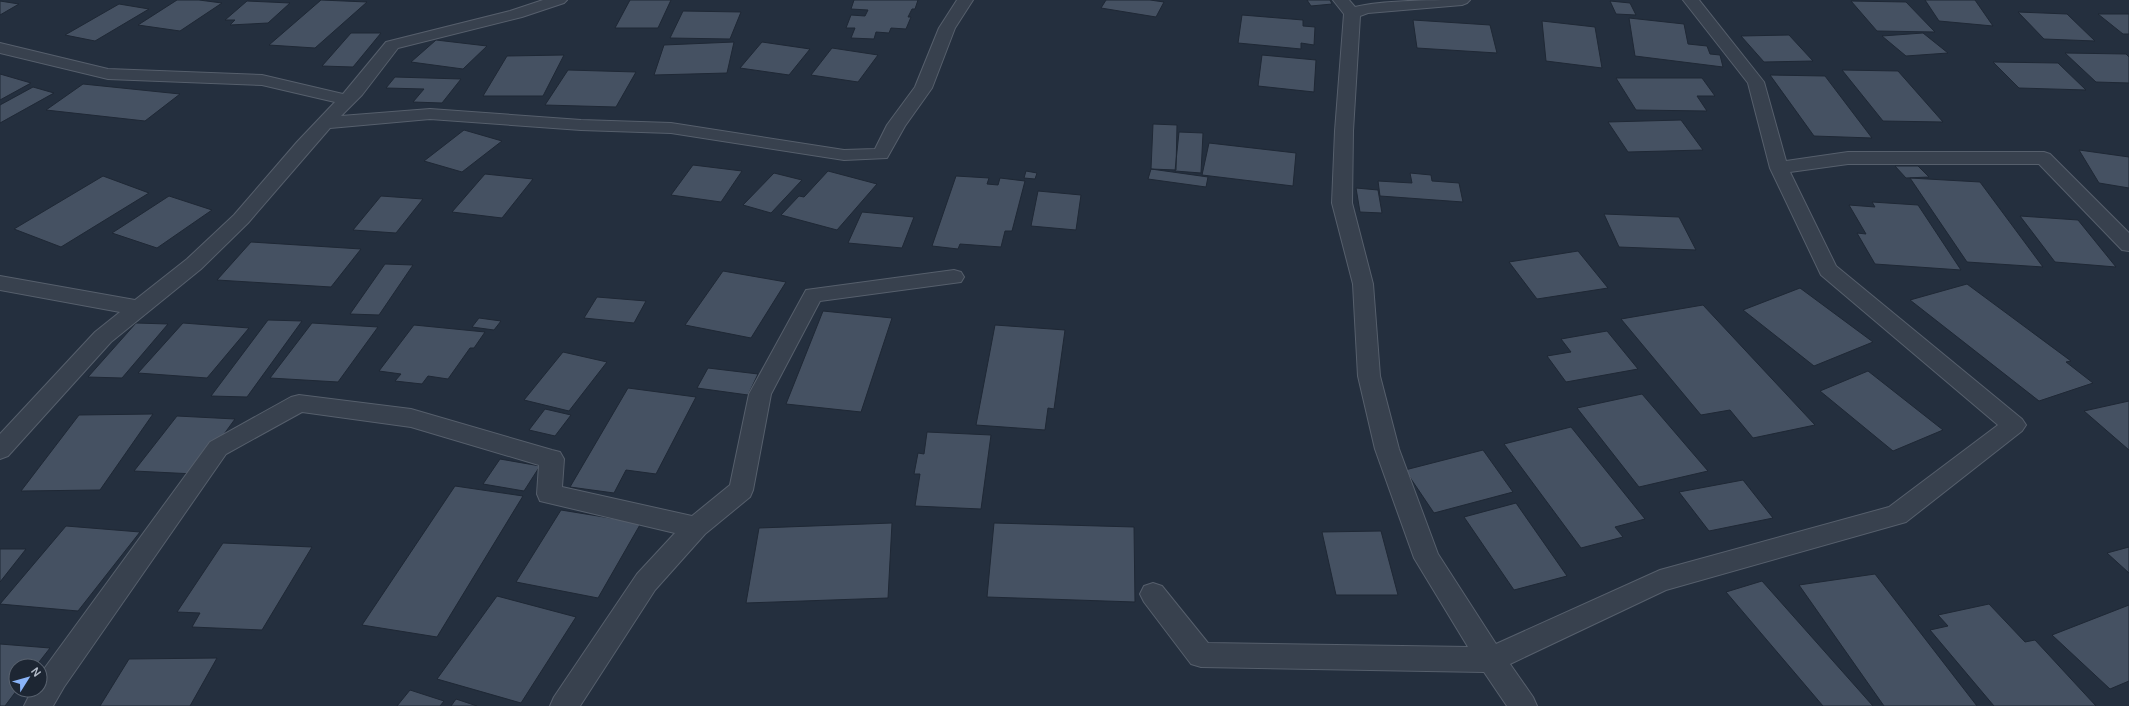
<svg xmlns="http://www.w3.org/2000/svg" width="2129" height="706" viewBox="0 0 2129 706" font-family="Manrope,sans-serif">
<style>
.building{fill:#455162;stroke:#1f2835}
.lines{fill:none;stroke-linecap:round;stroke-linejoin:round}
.minor-casing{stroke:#565f6c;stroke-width:2}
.minor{fill:#38414e;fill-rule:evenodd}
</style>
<rect width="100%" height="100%" fill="#242f3e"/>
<path class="building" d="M177 0H199L222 3 180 31 138 25Z
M321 0 367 2 315 48 269 45Z
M630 0H671L658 28H615Z
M854 0H918L915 9H912L908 17H911L906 29 891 28 889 33 876 32 874 39 851 38 855 28H846L851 15 865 16 868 10 851 9Z
M1106 0H1150L1164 2 1156 17 1101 8Z
M1307 0H1330L1332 4 1311 6Z
M1925 0H1975L1993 26 1939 21Z
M0 1 19 4 0 15Z
M247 1 290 3 268 23 230 25 235 20H225Z
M1610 1 1630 3 1636 15 1616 14Z
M1851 1 1906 2 1935 32 1877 31Z
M119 4 149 9 95 41 65 35Z
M683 11 741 12 730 39 670 38Z
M2018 12 2067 14 2095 41 2044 39Z
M2098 14H2129V34H2123Z
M1242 15 1303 20V26L1315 27 1314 45 1301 43V49L1238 43Z
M1629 18 1684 24 1688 44 1707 46 1710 54 1720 55 1723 67 1635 56Z
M1413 20 1490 25 1497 53 1417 48Z
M1542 21 1595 27 1602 68 1546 61Z
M351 33H381L353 67 322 66Z
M1923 33 1948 53 1906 56 1882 36Z
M1789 35 1813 61 1764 62 1741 36Z
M436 40 487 46 463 69 411 62Z
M734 42 727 73 654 75 664 45Z
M762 42 810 49 789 75 740 68Z
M832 48 878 55 858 82 811 75Z
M2065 53 2126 54 2129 57V83L2096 82Z
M564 55 543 96H483L507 56Z
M1262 55 1316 60 1314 92 1258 86Z
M1993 62 2058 63 2086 90 2019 88Z
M568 70 636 72 616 107 545 105Z
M1842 70 1898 71 1943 122 1883 121Z
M0 74 31 83 0 100Z
M1770 75 1825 76 1872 138 1814 136Z
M395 77 461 79 442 103 413 102 424 89 386 88Z
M1616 78H1702L1715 96H1697L1707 111 1636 110Z
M83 84 180 94 145 121 46 110Z
M33 87 54 93 0 123V105Z
M1681 120 1703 150 1628 152 1608 122Z
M1153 124 1177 125 1176 170 1151 169Z
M464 130 502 141 462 172 424 161Z
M1179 132 1203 133 1201 173 1175 171Z
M1209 143 1296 153 1293 186 1202 175Z
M2079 150 2129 157V188L2099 183Z
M693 165 742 171 721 202 671 195Z
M1895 166H1918L1929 177 1906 178Z
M1151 169 1208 177 1206 187 1148 179Z
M828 171 877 184 837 230 781 215 799 196 804 197Z
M1026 171 1037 173 1035 179 1024 178Z
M774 173 802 180 771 213 743 205Z
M1410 173 1431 175 1432 181 1459 183 1463 202 1380 196 1378 181 1412 183Z
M485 174 533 179 502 218 452 212Z
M103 176 149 193 61 247 14 229Z
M956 176 989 178 987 184 998 185 1000 178 1025 181 1012 231H1005L1001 247 960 244 958 249 932 246Z
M1910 178 1980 182 2043 267 1967 262Z
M1356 188 1378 190 1382 213 1360 212Z
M1038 191 1081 195 1076 230 1031 226Z
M169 196 212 210 157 248 112 233Z
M381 196 423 199 396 233 353 230Z
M1872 202 1918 205 1961 270 1875 264 1857 233 1866 234 1849 205 1875 207Z
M862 212 914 217 902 248 848 243Z
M1604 214 1679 217 1696 250 1619 247Z
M2020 216 2078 220 2116 267 2055 262Z
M251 242 361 249 331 287 217 280Z
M1578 251 1608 288 1537 299 1509 262Z
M385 264 413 265 379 315 350 314Z
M723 271 786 282 751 338 685 325Z
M1967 284 2071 361 2066 362 2093 383 2039 401 1910 300Z
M1800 288 1873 342 1814 366 1743 310Z
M597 297 646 301 634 323 584 318Z
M1703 305 1815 425 1753 438 1730 410 1701 415 1621 319Z
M823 311 892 318 861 412 786 404Z
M479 318 501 321 494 330 472 327Z
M268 320 302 321 247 397 211 396Z
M136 323 168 324 122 378 88 377Z
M183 323 249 328 207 378 138 373Z
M312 323 378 327 338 382 270 378Z
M414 325 485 332 474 348H470L448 379 428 376 422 384 395 381 401 374 379 371Z
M995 325 1065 330 1054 409 1048 408 1045 430 976 425Z
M1607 331 1638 369 1566 382 1547 356 1571 352 1561 339Z
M563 352 607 362 569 411 524 400Z
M708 368 758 374 748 395 697 388Z
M1868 371 1943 430 1893 451 1820 391Z
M628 388 696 397 656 474 626 470 614 493 570 487Z
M1642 394 1708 471 1639 487 1577 408Z
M2129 401V450L2084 411Z
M545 409 571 415 555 436 529 430Z
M153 414 100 490 21 491 79 415Z
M177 416 235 419 195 474 134 471Z
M1571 427 1645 519 1615 527 1623 537 1581 548 1504 444Z
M927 432 991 435 981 509 915 506 920 474H914L918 453 924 454Z
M1483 450 1513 492 1434 513 1405 470Z
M500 459 540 466 524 491 483 484Z
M1743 480 1773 518 1709 531 1679 492Z
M455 486 523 496 437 637 362 625Z
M1516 503 1567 576 1514 590 1464 517Z
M561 510 641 523 598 598 516 582Z
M892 523 888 598 746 603 759 528Z
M994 523 1134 527 1135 602 987 597Z
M66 526 140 532 78 611 0 604Z
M1381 531 1398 595H1336L1322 532Z
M223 543 312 547 262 630 192 627 200 613 177 612Z
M2129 547V573L2107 553Z
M0 549H26L0 582Z
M1875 574 1977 706H1884L1799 585Z
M1762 581 1873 706H1823L1726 592Z
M497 596 576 617 521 703 437 679Z
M1989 604 2025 642 2035 640 2096 706H1994L1930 630 1948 626 1938 615Z
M2129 605V681L2110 689 2052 635Z
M0 644 50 648 36 666H16L17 690 5 706H0Z
M217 658 190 706H100L129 659Z
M410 690 444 701 440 706H397Z
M456 699 477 706H451Z"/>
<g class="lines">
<g class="minor-casing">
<path id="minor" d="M543 0H567L564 3 522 17 398 48 362 95 341 116 430 109 581 120 671 123 844 150 875 149 887 125 915 87 939 28 957 0H973L955 28 932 88 905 126 887 158 844 160 671 133 581 130 430 119 330 128 248 223 201 269 111 342 8 456 0 459V434L95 332 120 312 0 290V276L135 300 187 259 234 215 297 142 335 102 262 85 108 79 0 53V43L108 69 262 75 343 94 386 42 510 11Z
M1333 0H1349L1355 7C1383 0 1438 0 1470 0L1467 3 1462 5 1368 13 1360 16 1353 131 1352 203 1373 284 1380 376 1399 449 1438 554 1496 644 1660 570 1889 507 1998 425 1821 275 1770 168 1748 83 1683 0H1699L1764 82 1786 161 1848 152H2044L2050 154 2129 233V251L2122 250 2039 164H1848L1790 172 1836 266 2022 419 2026 425 2022 431 1906 522 1666 590 1510 664 1533 697 1537 706H1507L1484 672 1201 667 1191 664 1144 602 1140 594 1144 586 1153 583 1162 586 1208 643 1468 647 1414 558 1375 449 1358 376 1353 284 1332 203 1335 131 1344 14Z
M954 270 961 272 964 277 961 282 820 301 771 394 753 490 750 497 705 534 655 590 580 706H550L554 697 637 574 675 533 540 501 537 494 539 465 411 427 302 412 226 454 64 687 53 706H24L32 690H40V676L44 669 210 442 291 397 299 395 411 409 552 450 560 452 564 459 562 487 692 516 730 485 749 394 806 290Z"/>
</g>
<use href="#minor" class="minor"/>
</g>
<g transform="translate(28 678) rotate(53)"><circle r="19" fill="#1d2633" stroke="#59626f"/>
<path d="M0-3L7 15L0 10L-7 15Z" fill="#8ab4f8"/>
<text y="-6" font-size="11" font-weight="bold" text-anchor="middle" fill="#b4bcc9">N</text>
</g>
</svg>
